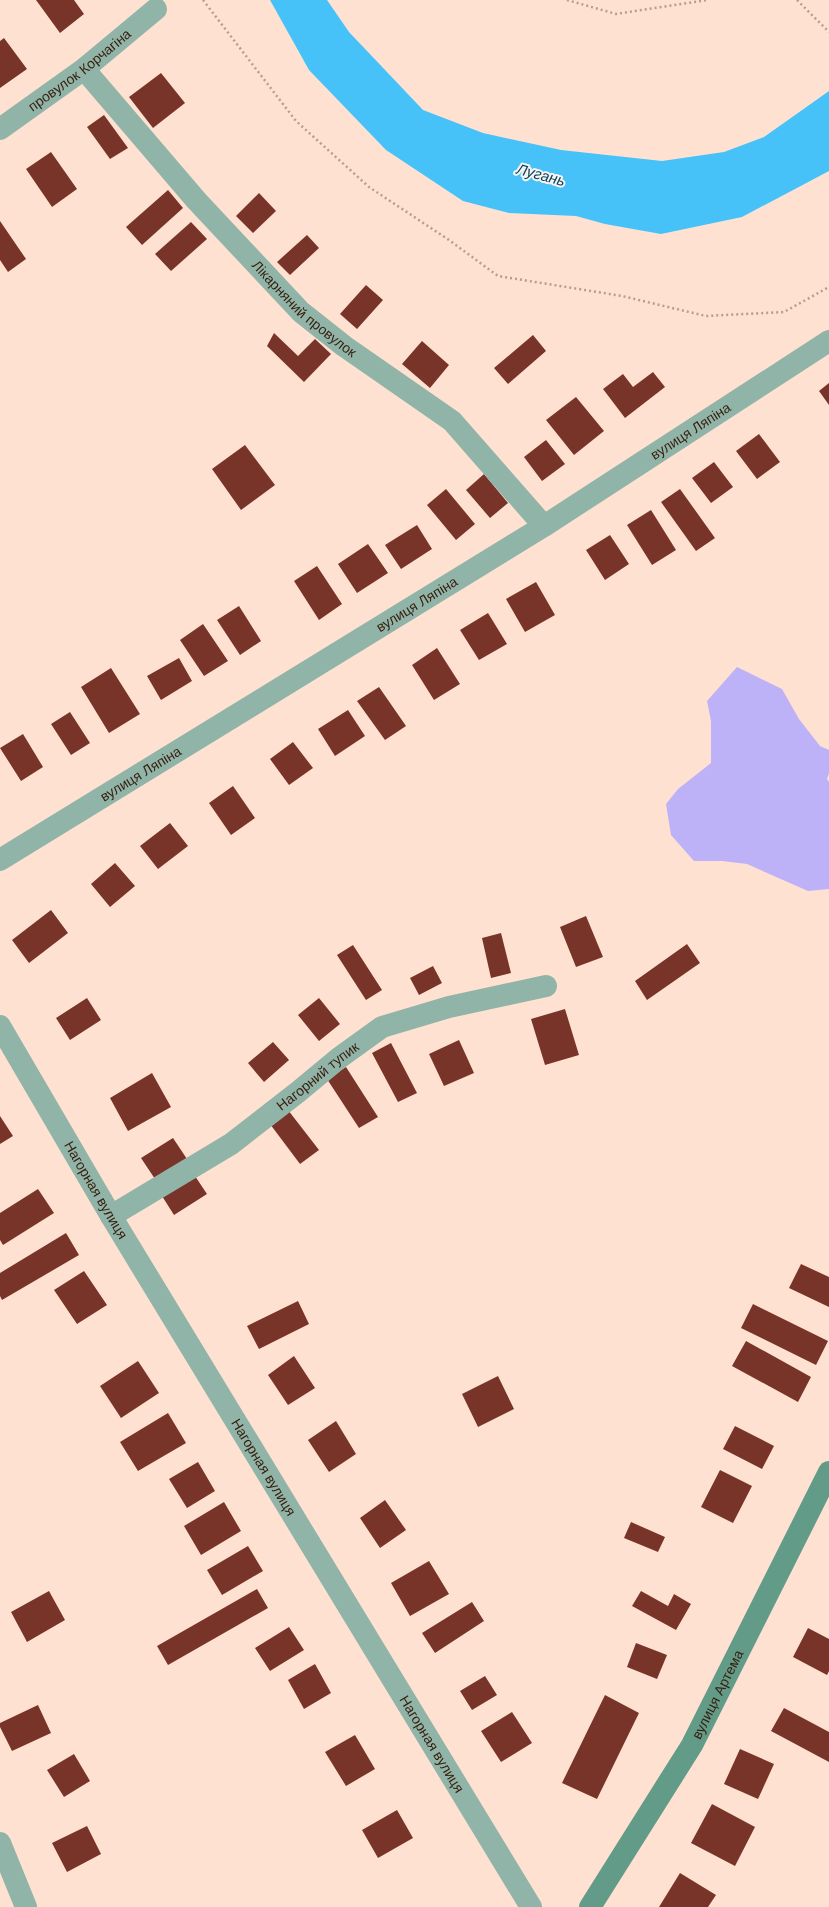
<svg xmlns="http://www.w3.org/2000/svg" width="829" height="1907" viewBox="0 0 829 1907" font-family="'DM Sans',sans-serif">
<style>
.green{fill:#bdb2f8}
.water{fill:#46c2f9}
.building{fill:#793429}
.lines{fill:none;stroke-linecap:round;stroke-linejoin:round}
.path{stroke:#b99c8c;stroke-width:2.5;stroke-dasharray:2 3;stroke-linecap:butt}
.street{stroke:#90b5a8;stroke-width:22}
.secondary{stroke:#629b88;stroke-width:22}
.labels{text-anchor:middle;stroke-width:4;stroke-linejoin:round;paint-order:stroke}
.street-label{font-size:14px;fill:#381e0e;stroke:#f5f5f5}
.water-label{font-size:15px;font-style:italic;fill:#0f4359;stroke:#f5f5f5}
</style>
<rect width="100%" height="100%" fill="#ffe1d1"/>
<path class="green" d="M737 667 782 689 799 719 820 746 829 750V773L827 779 829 782V889L808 891 747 864 722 861H694L671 835 666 804 678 789 711 763V721L707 701Z"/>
<path class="water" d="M270 0H327L349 32 423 110 483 133 561 150 662 161 724 152 764 137 829 91V171L742 217 661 234 605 224 576 216 509 213 463 201 386 150 309 70Z"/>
<path class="building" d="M36 0H74L84 14 60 33Z
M4 38 27 69 0 88V41Z
M161 73 185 103 153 128 129 97Z
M104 115 128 148 110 159 87 127Z
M51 152 77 189 52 207 26 169Z
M168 190 183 208 142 245 126 227Z
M259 193 276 211 253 233 236 216Z
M0 221 26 259 8 272 0 260Z
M191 222 207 239 171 271 155 254Z
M307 235 319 248 290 275 277 262Z
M366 285 383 300 357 329 340 314Z
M274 333 298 356 315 339 331 354 304 382 267 346Z
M533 335 546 351 508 384 494 368Z
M422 341 449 365 430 388 402 364Z
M653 372 665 387 625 418 603 389 623 374 633 387Z
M829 383V405L819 391Z
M576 397 604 431 574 455 546 420Z
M759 434 780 462 757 479 736 451Z
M546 440 565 464 542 481 524 457Z
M245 445 275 485 241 510 212 469Z
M714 462 733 487 711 503 692 478Z
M484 474 508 503 490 518 466 490Z
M446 489 475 524 456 540 427 505Z
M680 489 715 538 696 551 661 502Z
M651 510 676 550 652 565 627 525Z
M417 525 432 549 401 569 385 545Z
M610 535 629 564 605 580 586 550Z
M368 544 388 573 357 593 338 564Z
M317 566 342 604 319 620 294 581Z
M536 582 555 615 525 632 506 599Z
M239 606 261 641 240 655 217 620Z
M488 613 507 644 479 660 460 630Z
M203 624 228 661 204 676 180 640Z
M437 648 460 684 434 700 412 665Z
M179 658 192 681 161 700 147 676Z
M111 668 140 714 109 733 81 687Z
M379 687 406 726 385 740 357 701Z
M348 710 365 736 335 756 318 729Z
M70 712 90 743 71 755 51 724Z
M23 734 43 767 21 781 0 748Z
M293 742 313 768 289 785 270 759Z
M233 786 255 818 231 835 209 803Z
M170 823 188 846 158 869 140 846Z
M115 863 135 886 110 907 91 884Z
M51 910 68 933 29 963 12 940Z
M586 916 603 957 576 967 560 927Z
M501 933 511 973 491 978 482 938Z
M687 944 700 963 647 1000 635 981Z
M353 945 382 990 366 1000 337 955Z
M433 966 442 983 419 995 410 978Z
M87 998 101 1020 70 1040 56 1018Z
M319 998 340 1024 319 1041 298 1015Z
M565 1009 579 1055 545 1065 531 1019Z
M459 1040 474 1073 444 1086 429 1054Z
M273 1042 289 1060 264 1082 248 1063Z
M391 1043 417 1093 398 1102 372 1053Z
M346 1067 378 1117 359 1128 327 1079Z
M152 1073 171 1107 128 1131 110 1098Z
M288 1110 319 1150 300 1164 270 1124Z
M0 1116 13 1136 0 1144Z
M173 1138 187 1159 155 1179 141 1158Z
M195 1176 207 1194 174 1215 162 1196Z
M38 1189 54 1213 3 1245 0 1240V1213Z
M66 1233 79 1255 2 1300 0 1296V1273Z
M801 1264 829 1277V1307L789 1288Z
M84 1271 107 1305 77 1324 54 1290Z
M298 1301 309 1324 259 1349 247 1326Z
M753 1304 828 1341 816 1365 741 1328Z
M746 1341 811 1377 798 1402 732 1366Z
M294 1356 315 1388 288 1405 268 1375Z
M138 1361 159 1393 121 1418 100 1386Z
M498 1376 514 1409 478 1427 462 1394Z
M168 1413 186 1443 138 1471 120 1442Z
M336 1421 356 1454 329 1472 308 1440Z
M735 1426 774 1446 762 1469 723 1449Z
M198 1462 215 1491 187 1508 169 1479Z
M720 1470 752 1486 733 1523 701 1507Z
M385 1500 406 1530 380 1548 360 1518Z
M224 1502 241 1531 201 1555 184 1526Z
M631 1522 665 1537 658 1552 624 1538Z
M248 1546 263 1571 222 1595 207 1570Z
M429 1561 449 1594 410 1616 391 1583Z
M257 1589 268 1608 168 1665 157 1646Z
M49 1591 65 1620 27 1642 11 1612Z
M641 1591 668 1606 674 1594 691 1604 676 1630 632 1606Z
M472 1602 484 1621 435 1653 422 1633Z
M289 1627 304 1650 270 1671 255 1648Z
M808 1628 829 1639V1671L827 1675 793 1657Z
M636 1643 667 1655 657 1679 627 1667Z
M315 1664 331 1693 304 1709 288 1680Z
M485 1676 497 1695 472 1710 460 1691Z
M605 1695 639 1713 597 1799 562 1783Z
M38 1705 51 1733 12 1751 0 1727V1723Z
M784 1708 829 1732V1762L771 1731Z
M512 1712 532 1743 501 1762 481 1731Z
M355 1735 375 1769 346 1786 325 1752Z
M740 1749 774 1764 758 1799 724 1784Z
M74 1754 90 1781 64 1797 47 1770Z
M712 1804 755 1827 735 1866 691 1843Z
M397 1810 413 1838 378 1858 362 1830Z
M87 1826 101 1854 67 1872 52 1843Z
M680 1873 716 1895 708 1907H659Z"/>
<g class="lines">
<path class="path" d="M203 0 296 121 369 187 449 240 498 276 622 296 706 316 784 312 829 287
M567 0 616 14 707 0
M797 0 829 32"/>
<g class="street">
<path id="s1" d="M84 69 196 200 301 312 344 346 452 421 544 526"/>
<path id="s2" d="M0 129 84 69 156 9"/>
<path id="s3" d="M0 860 544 526 829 341"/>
<path id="s4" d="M0 1026 111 1216 531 1907"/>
<path id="s5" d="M111 1216 231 1144 298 1092 339 1058 382 1027 449 1007 546 986"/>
<path d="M0 1843 26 1907"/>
</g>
<path class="secondary" id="s6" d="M590 1907 692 1745 829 1472"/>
</g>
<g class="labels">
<g class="street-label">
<text dy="5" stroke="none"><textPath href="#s2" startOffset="99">провулок Корчагіна</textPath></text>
<text dy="5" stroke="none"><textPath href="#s1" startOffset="326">Лікарняний провулок</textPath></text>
<text dy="5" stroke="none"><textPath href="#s3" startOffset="813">вулиця Ляпіна</textPath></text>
<text dy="5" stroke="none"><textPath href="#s3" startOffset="489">вулиця Ляпіна</textPath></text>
<text dy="5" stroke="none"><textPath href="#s3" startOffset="165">вулиця Ляпіна</textPath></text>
<text dy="5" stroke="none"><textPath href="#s5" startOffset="250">Нагорний тупик</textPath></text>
<text dy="5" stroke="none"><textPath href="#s4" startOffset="190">Нагорная вулиця</textPath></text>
<text dy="5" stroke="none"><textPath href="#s4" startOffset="514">Нагорная вулиця</textPath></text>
<text dy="5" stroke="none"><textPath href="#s6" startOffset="248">вулиця Артема</textPath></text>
<text dy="5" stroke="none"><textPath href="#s4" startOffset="838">Нагорная вулиця</textPath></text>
</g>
<g class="water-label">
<text transform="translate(541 175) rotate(15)" y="5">Лугань</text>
</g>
</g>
</svg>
